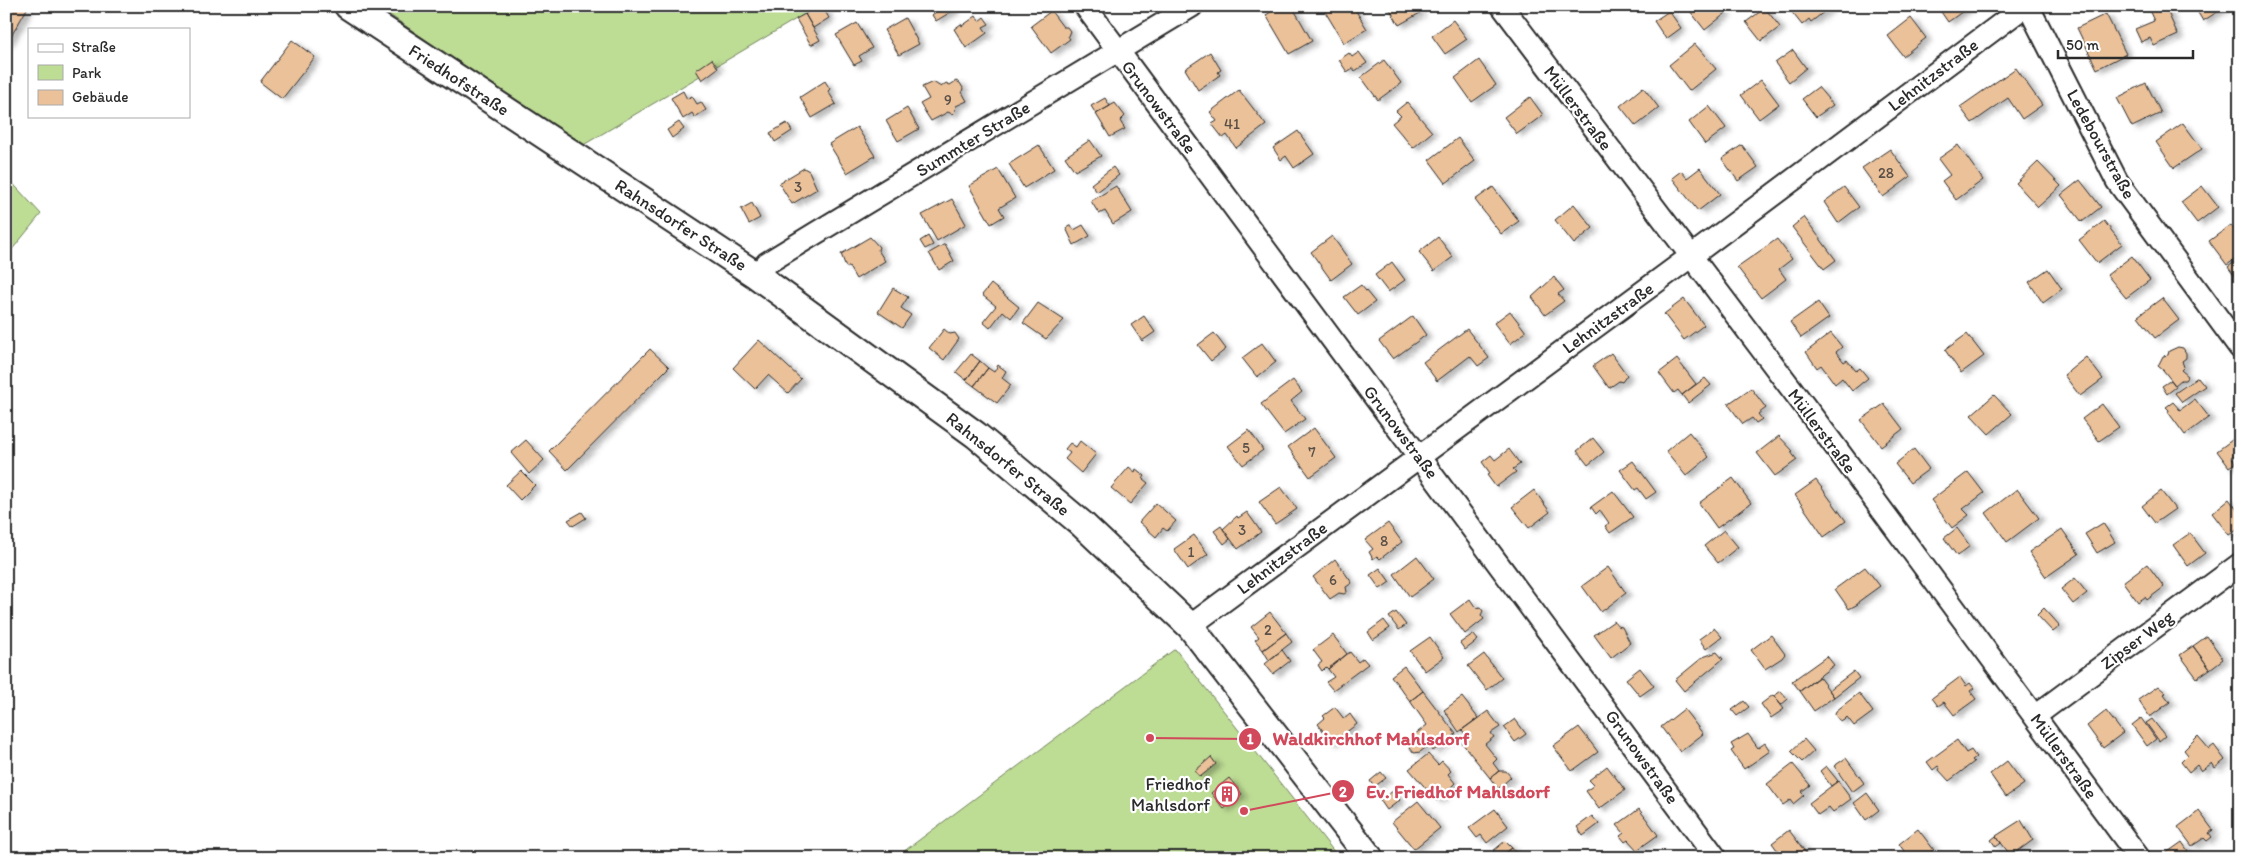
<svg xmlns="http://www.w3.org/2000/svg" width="2246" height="864" viewBox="0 0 2246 864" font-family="Itim,sans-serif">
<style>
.green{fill:#bddc94;stroke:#748460}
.building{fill:#ebc19a;stroke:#2b2b2b;filter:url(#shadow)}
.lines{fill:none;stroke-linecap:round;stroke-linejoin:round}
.minor-casing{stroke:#2b2b2b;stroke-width:25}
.tertiary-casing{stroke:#2b2b2b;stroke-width:30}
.minor{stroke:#fff;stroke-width:21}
.tertiary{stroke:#fff;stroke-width:26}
.labels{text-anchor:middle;stroke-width:4.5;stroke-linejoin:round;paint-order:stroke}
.number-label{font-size:15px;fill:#5b5047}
.street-label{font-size:18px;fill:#2b2b2b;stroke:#fff}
.poi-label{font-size:18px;fill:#2b2b2b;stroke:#fff;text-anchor:end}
.leader{fill:none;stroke:#d1495b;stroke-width:2}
.callout-dot{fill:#d1495b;stroke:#fff;stroke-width:2}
.mark-label{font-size:15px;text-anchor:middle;font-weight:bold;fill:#fff}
.callout-label{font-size:19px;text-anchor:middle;font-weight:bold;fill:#d1495b;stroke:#fff;stroke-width:4.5;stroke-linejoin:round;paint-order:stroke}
</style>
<defs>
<filter id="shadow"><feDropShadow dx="5.5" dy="3" stdDeviation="2.5" flood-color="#0004"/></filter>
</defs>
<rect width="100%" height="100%" fill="#fff"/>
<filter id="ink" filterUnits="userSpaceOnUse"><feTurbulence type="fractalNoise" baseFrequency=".02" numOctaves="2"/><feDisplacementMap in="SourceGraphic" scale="10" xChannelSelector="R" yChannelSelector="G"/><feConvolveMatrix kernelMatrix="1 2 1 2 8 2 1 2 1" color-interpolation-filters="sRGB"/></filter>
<g filter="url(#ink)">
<path class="green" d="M377 6H818L580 147Z
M6 176 41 214 6 257Z
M1175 649 1339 858H895Z"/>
<path class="building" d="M6 6 28 7 6 45Z
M818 6H822L829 18 813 28 805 14Z
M943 6H952L954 10 936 21 932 15Z
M1272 6H1292L1312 41 1289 54 1266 15 1274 10Z
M1330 6H1353L1367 29 1344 43 1324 10Z
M1388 6H1416L1420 13 1399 25Z
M1695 6H1720L1726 13 1705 30 1690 11Z
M1787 6H1827L1829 8 1811 22 1809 19 1802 25Z
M1937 6H1970L1948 22Z
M2157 6H2165L2178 35 2154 46 2150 38 2141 42 2135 29 2154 21 2149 10Z
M2194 6H2224L2225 7 2203 21Z
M1765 8 1780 27 1761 41 1746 22Z
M1051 11 1063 27H1067L1070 31 1068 36 1070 39 1051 53 1031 26Z
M1669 11 1681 28 1666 39 1654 21Z
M805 14 820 40 811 45 796 19Z
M2106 14 2126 54 2097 69 2077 28Z
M976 16 979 21 984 17 989 24 983 27 987 33 966 48 954 29 961 24 962 26Z
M905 18 919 44 899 55 884 30Z
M1911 18 1926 38 1903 56 1888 36Z
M1453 20 1467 39 1445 54 1432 36Z
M857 23 872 48 859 56 862 61 854 65 836 35Z
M292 40 315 57 282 99 260 82Z
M1695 44 1716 69 1689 91 1669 65Z
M1793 50 1806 68 1789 82 1775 63Z
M1210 52 1221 70 1218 72 1220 75 1198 90 1185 69Z
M1359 52 1367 63 1355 71 1353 68 1347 72 1339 60 1349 53 1352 57Z
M712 59 718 68 702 80 696 70Z
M1384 60 1401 83 1378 100 1361 77Z
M1479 60 1496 85 1472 102 1455 78Z
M2016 68 2042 105 2022 119 2008 98 1972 123 1960 107Z
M1761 80 1779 104 1759 119 1741 95Z
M825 81 830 89 828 91 836 104 812 118 800 97Z
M956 81 960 83 963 88 962 92 967 101 956 106 955 111 952 114 948 112 931 121 920 104 929 99 922 87 933 82 941 87 946 83 950 85Z
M2146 83 2161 113 2132 127 2117 98Z
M1643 87 1659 108 1636 126 1620 106Z
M1818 87 1833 105 1816 117 1802 99Z
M1239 90 1266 125 1236 148 1227 135 1223 138 1212 124 1217 121 1210 112Z
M683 91 687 99 692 96 697 104 701 102 706 110 695 117 692 113 683 119 671 98Z
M1530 97 1543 115 1517 134 1504 117Z
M1105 98 1110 106 1096 114 1091 106Z
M1407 102 1432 132 1413 148 1392 123 1401 116 1396 111Z
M1115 103 1125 116 1120 121 1125 129 1110 137 1096 114Z
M1709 106 1726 128 1705 144 1689 122Z
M907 108 919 129 898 141 886 121Z
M679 122 684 129 672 138 667 130Z
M787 123 792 131 775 142 770 133Z
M2183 123 2202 149 2174 168 2156 142Z
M857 127 875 156 847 173 829 144Z
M1298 131 1314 154 1294 168 1286 156 1281 160 1273 148Z
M1458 138 1475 161 1446 183 1429 160Z
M1090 140 1101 156 1075 171 1065 157Z
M1039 145 1054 169 1024 188 1009 164Z
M1742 145 1758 167 1738 181 1722 159Z
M1958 145 1983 180 1956 200 1942 181 1950 175 1938 159Z
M1890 149 1910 177 1883 197 1862 168Z
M2038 162 2061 186 2038 207 2016 183Z
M1113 167 1119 175 1097 192 1091 184Z
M804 168 809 171 817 189 792 204 779 183Z
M1700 168 1720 194 1698 211 1672 178 1681 171 1687 178Z
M998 169 1015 198 999 208 1004 216 991 224 969 186Z
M2080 180 2101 207 2082 222 2061 195Z
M1116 186 1132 212 1113 224 1105 211 1099 214 1091 201Z
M2202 186 2218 207 2197 223 2181 202Z
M1493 187 1519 221 1501 234 1475 200Z
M1844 187 1859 207 1838 223 1824 202Z
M952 199 966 224 937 241 922 215Z
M752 203 760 218 749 224 741 209Z
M1574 204 1593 228 1574 244 1555 220Z
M1804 217 1836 260 1824 269 1792 227Z
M2104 221 2122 244 2097 263 2079 240Z
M1071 225 1074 230 1083 225 1090 236 1074 245 1066 228Z
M2231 225 2240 237V256L2227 265 2209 241Z
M928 236 933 245 925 249 920 241Z
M1332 236 1352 264 1331 280 1311 252Z
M870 237 879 247 878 250 885 261 856 279 849 267H846L841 254Z
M1438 237 1453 257 1434 271 1419 252Z
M1777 239 1792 259 1779 269 1786 279 1761 298 1737 267Z
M945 244 954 261 939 270 929 253Z
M2132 256 2150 280 2126 298 2107 275Z
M2240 258V274L2235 277 2228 267Z
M1392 262 1405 280 1388 292 1375 275Z
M2048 269 2062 289 2043 303 2029 282Z
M1554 277 1564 290 1558 294 1564 301 1545 315 1532 297Z
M991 284 1019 307 1011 318 1003 311 990 328 983 322 996 306 982 295Z
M1361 285 1375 302 1358 315 1344 297Z
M893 288 908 297 901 308 911 315 902 328 878 312Z
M2162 298 2179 320 2155 338 2138 316Z
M1684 299 1704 325 1684 340 1664 314Z
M1818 302 1829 318 1801 338 1790 322Z
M1038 303 1064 320 1046 339 1023 323Z
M1510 311 1526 332 1510 344 1494 323Z
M1144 316 1155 332 1142 341 1131 325Z
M1413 316 1426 335 1393 359 1379 341Z
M944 329 950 334 955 333 959 339 944 360 929 348Z
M1467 329 1489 358 1478 366 1470 356 1437 381 1423 362Z
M1214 333 1226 349 1211 361 1198 345Z
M1831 333 1842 347 1836 352 1844 362 1847 360 1856 371 1860 368 1868 378 1852 391 1842 378 1835 384 1821 365 1817 368 1806 352Z
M1967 334 1984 356 1961 373 1945 350Z
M759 340 801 379 788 393 768 375 755 389 733 368Z
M1262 343 1276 362 1257 377 1242 358Z
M2178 347 2183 348 2186 353V358L2182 361 2184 367 2181 370 2188 376 2185 380H2181L2175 385 2164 371 2158 366 2163 356 2168 355 2169 351Z
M650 349 669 367 567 470 549 451Z
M1611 353 1627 375 1622 382 1619 381 1609 388 1593 366Z
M971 354 980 361 966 380 956 372Z
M2086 357 2103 379 2080 396 2064 375Z
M1677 359 1696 384 1682 395 1678 390 1674 393 1659 373Z
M980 361 988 368 974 386 966 380Z
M998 365 1006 371 1002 378 1011 385 997 403 974 386 988 368 994 372Z
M2198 377 2205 386 2182 402 2175 393Z
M1705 378 1711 385 1688 403 1682 395Z
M1293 380 1302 392 1291 401 1305 419 1284 434 1261 404Z
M2171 380 2176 387 2167 394 2162 386Z
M1751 388 1766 408 1758 414 1762 419 1756 423 1752 418 1743 424 1728 404Z
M1994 395 2012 414 1989 434 1971 415Z
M2195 399 2209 417 2185 435 2168 412 2169 410 2166 407 2173 402 2180 410Z
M1884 404 1903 429 1881 446 1861 420Z
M2102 404 2119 427 2099 441 2082 419Z
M1314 428 1336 458 1310 477 1288 447Z
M1249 430 1263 450 1243 465 1228 446Z
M1689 432 1709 457 1686 476 1666 451Z
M2240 434V458L2236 453 2231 457 2235 463 2229 467 2217 451Z
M1779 436 1793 451 1791 452 1797 460 1775 476 1757 453Z
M1593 438 1604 452 1588 465 1577 451Z
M526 440 544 460 529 474 511 453Z
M1080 441 1096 454 1081 473 1065 459 1070 453 1065 449 1070 443 1076 447Z
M1509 449 1520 464 1513 469 1516 472 1496 487 1487 475 1490 473 1482 462 1491 455 1495 460Z
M1914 449 1929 469 1910 483 1895 464Z
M1633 461 1656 492 1646 499 1638 488 1635 490 1620 470Z
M1129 467 1135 472 1136 469 1145 476 1143 479 1148 483 1130 504 1111 488Z
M521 471 535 485 520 500 506 485Z
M1968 472 1984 493 1963 509 1969 515 1952 528 1931 500Z
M1733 478 1751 503 1717 528 1699 503Z
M1816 480 1846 521 1824 537 1795 495Z
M1281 487 1297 509 1275 524 1259 502Z
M2017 489 2039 518 2007 542 1986 513Z
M1534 490 1550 512 1529 528 1512 507Z
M1613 491 1633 517 1610 533 1605 526 1609 523 1600 510 1596 514 1591 507Z
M2161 491 2175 509 2155 523 2142 506Z
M2229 499 2240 514V528L2229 535 2212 513Z
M1156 503 1176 521 1167 531 1163 528 1156 537 1139 522Z
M582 512 586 518 573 526 568 520Z
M1247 512 1261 532 1238 549 1223 529 1237 516 1238 518Z
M1388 523 1402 542 1380 559 1377 556 1373 559 1369 552 1373 549 1365 540Z
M2103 523 2115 542 2097 553 2085 534Z
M1221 526 1230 539 1224 544 1214 531Z
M1957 528 1970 546 1957 556 1944 538Z
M2062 529 2079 554 2046 577 2029 552Z
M1724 530 1738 547 1718 563 1704 546Z
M2190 533 2205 553 2188 566 2173 545Z
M1194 535 1208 554 1188 569 1174 549Z
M1417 556 1434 579 1410 597 1394 574Z
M1335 559 1352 583 1346 587 1347 592 1344 594 1339 593 1330 599 1313 577Z
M2147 564 2164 587 2147 600 2145 597 2138 602 2123 582Z
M1608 567 1626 593 1601 612 1582 586Z
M1865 567 1880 586 1858 602V604L1849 609 1835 589Z
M1380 568 1390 582 1380 589 1370 575Z
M2075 578 2087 593 2073 604 2061 589Z
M1470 599 1476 608 1480 607 1483 611 1481 615 1484 619 1465 634 1450 614Z
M2044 608 2060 626 2053 632 2037 615Z
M1270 612 1286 633 1263 650 1255 640 1259 637 1251 627Z
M1396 612 1406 625 1399 630 1389 617Z
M1384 620 1390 628 1373 640 1368 632Z
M1614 621 1618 626 1622 627 1630 643 1611 658 1594 635Z
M1714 628 1722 637 1706 649 1699 639Z
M1286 633 1292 642 1269 660 1263 650Z
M1473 634 1478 640 1465 650 1460 643Z
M1333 635 1347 654 1328 669 1326 667 1322 671 1318 665 1322 662 1313 650Z
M1771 635 1785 654 1782 658 1765 669 1751 650Z
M2207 636 2223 659 2210 669 2193 646Z
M1430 637 1444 657 1425 671 1410 651Z
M2193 646 2210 669 2197 678 2180 655Z
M1282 650 1290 661 1273 674 1265 664Z
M1350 652 1358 662 1363 658 1368 664 1333 690 1326 682 1334 677 1328 669Z
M1717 652 1723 659 1684 691 1675 680 1703 657Z
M1484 654 1502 678 1487 690 1468 666Z
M1827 656 1834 665 1800 691 1792 681Z
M1404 666 1423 691 1410 701 1391 676Z
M1640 668 1654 686 1640 696 1626 679Z
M1854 671 1859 678 1834 697 1829 690Z
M1819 677 1834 697 1814 711 1800 691Z
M1960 677 1966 686 1970 683 1974 688 1970 691 1976 699 1954 715 1944 702 1938 706 1932 698Z
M2158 686 2166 693 2164 694 2170 702 2150 717 2138 700Z
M1423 691 1456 734 1433 751 1429 745 1420 752 1414 753 1405 742 1427 725 1410 701Z
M1781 691 1788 699 1781 705 1774 696Z
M1859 693 1873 712 1854 726 1847 717 1843 721 1839 720 1835 715 1836 711Z
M1773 695 1784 709 1771 718 1761 704Z
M1462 697 1478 718 1459 732 1444 710Z
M1744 701 1749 707 1737 716 1732 710Z
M1335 707 1344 719 1350 714 1357 724 1332 743 1318 724 1325 718 1323 716Z
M1684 709 1703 734 1680 752 1661 727Z
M1488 711 1500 727 1491 733 1494 737 1485 744 1497 759 1493 763 1499 771 1490 778 1462 743 1468 738 1462 730Z
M2106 711 2123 733 2103 748 2087 726Z
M2141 718 2156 739 2147 746 2132 725Z
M1515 719 1526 734 1515 742 1504 727Z
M2152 719 2165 736 2159 741 2146 723Z
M1579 727 1598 752 1572 771 1553 746Z
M1748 734 1758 748 1765 743 1770 751 1744 769 1731 751 1734 749 1731 744Z
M2198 736 2209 749 2214 745 2225 760 2215 768 2212 763 2201 771 2197 765 2189 772 2181 762 2188 755 2184 750Z
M1804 739 1814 751 1802 762 1791 751Z
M1957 740 1966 753 1971 750 1976 757 1972 760 1974 762 1949 781 1939 770 1940 768 1938 766 1933 770 1927 762Z
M1428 754 1438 765 1442 761 1451 771 1448 774 1455 783 1437 801 1409 769Z
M1211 757 1216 764 1200 777 1195 771Z
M1846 758 1864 783 1852 792 1834 766Z
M2007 761 2024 784 2006 797 1990 774Z
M1793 764 1810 785 1801 792 1804 795 1793 804 1790 800 1783 805 1767 784Z
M1607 766 1625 790 1599 809 1586 791 1594 785 1589 780Z
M1826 766 1838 781 1831 786 1820 771Z
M1499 771H1506L1511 777 1498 789 1490 778Z
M1381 772 1386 778 1374 787 1370 781Z
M1229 778 1242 794 1224 809 1211 793Z
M1838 781 1851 799 1833 812 1829 807 1818 815 1809 803Z
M1393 791 1400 800 1387 810 1380 800Z
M1867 793 1879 810 1866 820 1854 803Z
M1418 801 1440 828 1414 849 1392 822Z
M1495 809 1508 826 1487 843 1481 835 1477 838 1469 828Z
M1639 809 1658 835 1637 850 1628 840 1625 842 1620 836 1624 833 1617 825Z
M2199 811 2213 830 2209 833 2212 837 2207 841 2204 838 2192 846 2178 827Z
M1592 816 1599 824 1583 836 1577 827Z
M2021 820 2033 840 2011 856 1996 836Z
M1918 829 1934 850 1923 858H1909L1899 844Z
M1789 830 1806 853 1799 858H1783L1772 843Z
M1996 836 2001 843 1996 847 1991 840Z
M1505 841 1512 848 1498 858 1493 851Z
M2182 842 2188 851 2178 858H2168L2165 854Z
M1512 848 1517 855 1513 858H1500Z"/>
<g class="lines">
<g class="minor-casing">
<path id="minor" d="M1085 6 1716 858
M1502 6 1831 441 2139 858
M2028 6 2117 181 2240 348
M756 275 767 263 816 233 1192 6
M1190 626 1690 257 2025 6
M2035 716 2240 564"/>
</g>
<g class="tertiary-casing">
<path id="tertiary" d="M348 6 756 275 976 435 1082 524 1190 626 1370 858"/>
</g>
<use href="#minor" class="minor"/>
<use href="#tertiary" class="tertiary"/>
</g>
</g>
<defs>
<g id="building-ring" transform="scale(1.25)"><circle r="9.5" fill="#fff" stroke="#d1495b" stroke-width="1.5"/><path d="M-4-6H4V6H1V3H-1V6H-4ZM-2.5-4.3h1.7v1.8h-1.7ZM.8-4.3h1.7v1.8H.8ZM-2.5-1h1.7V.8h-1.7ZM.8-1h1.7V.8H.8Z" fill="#d1495b"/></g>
</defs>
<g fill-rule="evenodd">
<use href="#building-ring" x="1227" y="794"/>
</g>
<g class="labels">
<g class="number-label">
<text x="948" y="105">9</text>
<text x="1232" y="129">41</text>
<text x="1886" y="178">28</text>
<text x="798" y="192">3</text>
<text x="1246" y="453">5</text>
<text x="1312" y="457">7</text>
<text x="1242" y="535">3</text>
<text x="1384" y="546">8</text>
<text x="1191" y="557">1</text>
<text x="1333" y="585">6</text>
<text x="1268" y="635">2</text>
</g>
<g class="street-label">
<text transform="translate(1933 75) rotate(-37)" y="6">Lehnitzstraße</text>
<text transform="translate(459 80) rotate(33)" y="6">Friedhofstraße</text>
<text transform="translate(1159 107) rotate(53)" y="6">Grunowstraße</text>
<text transform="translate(1578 108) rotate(53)" y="6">Müllerstraße</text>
<text transform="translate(973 139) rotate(-31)" y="6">Summter Straße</text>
<text transform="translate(2101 144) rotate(61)" y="6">Ledebourstraße</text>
<text transform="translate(681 225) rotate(33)" y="6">Rahnsdorfer Straße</text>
<text transform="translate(1608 318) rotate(-36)" y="6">Lehnitzstraße</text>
<text transform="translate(1822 431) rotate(53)" y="6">Müllerstraße</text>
<text transform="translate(1401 432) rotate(53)" y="6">Grunowstraße</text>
<text transform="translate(1008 464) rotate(39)" y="6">Rahnsdorfer Straße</text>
<text transform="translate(1282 558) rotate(-37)" y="6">Lehnitzstraße</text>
<text transform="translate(2137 640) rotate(-37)" y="6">Zipser Weg</text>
<text transform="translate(2064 756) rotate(54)" y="6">Müllerstraße</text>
<text transform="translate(1642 757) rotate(54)" y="6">Grunowstraße</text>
</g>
<g class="poi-label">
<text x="1210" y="790">Friedhof<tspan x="1210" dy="21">Mahlsdorf</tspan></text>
</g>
</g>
<path class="leader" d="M1150 738L1250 739M1244 811L1343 791"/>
<g class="callout-dot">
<circle cx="1150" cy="738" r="5"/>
<circle cx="1244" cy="811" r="5"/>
<circle cx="1250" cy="739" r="12"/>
<circle cx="1343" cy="791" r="12"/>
</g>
<g class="mark-label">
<text x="1250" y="744">1</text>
<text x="1343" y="797">2</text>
</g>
<g class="callout-label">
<text x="1371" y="745">Waldkirchhof Mahlsdorf</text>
<text x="1458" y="798">Ev. Friedhof Mahlsdorf</text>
</g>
<rect width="2246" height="864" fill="none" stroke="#fff" stroke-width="25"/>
<rect x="12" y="12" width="2221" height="839" fill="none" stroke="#2b2b2b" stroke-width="2" filter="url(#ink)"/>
<rect x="28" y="28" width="162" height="90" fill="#ffffff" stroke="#aaaaaa"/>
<rect x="38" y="44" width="25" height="8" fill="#ffffff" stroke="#aaaaaa"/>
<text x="72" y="52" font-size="15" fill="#2b2b2b">Straße</text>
<rect x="38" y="65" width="25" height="15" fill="#bddc94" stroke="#aaaaaa"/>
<text x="72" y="78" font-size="15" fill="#2b2b2b">Park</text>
<rect x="38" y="90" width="25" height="15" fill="#ebc19a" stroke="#aaaaaa"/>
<text x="72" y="102" font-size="15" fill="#2b2b2b">Gebäude</text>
<path d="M2058 50v8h135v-8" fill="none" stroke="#2b2b2b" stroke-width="2.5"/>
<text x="2066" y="50" font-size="15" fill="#2b2b2b" stroke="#ffffff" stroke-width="4" paint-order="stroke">50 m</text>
</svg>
